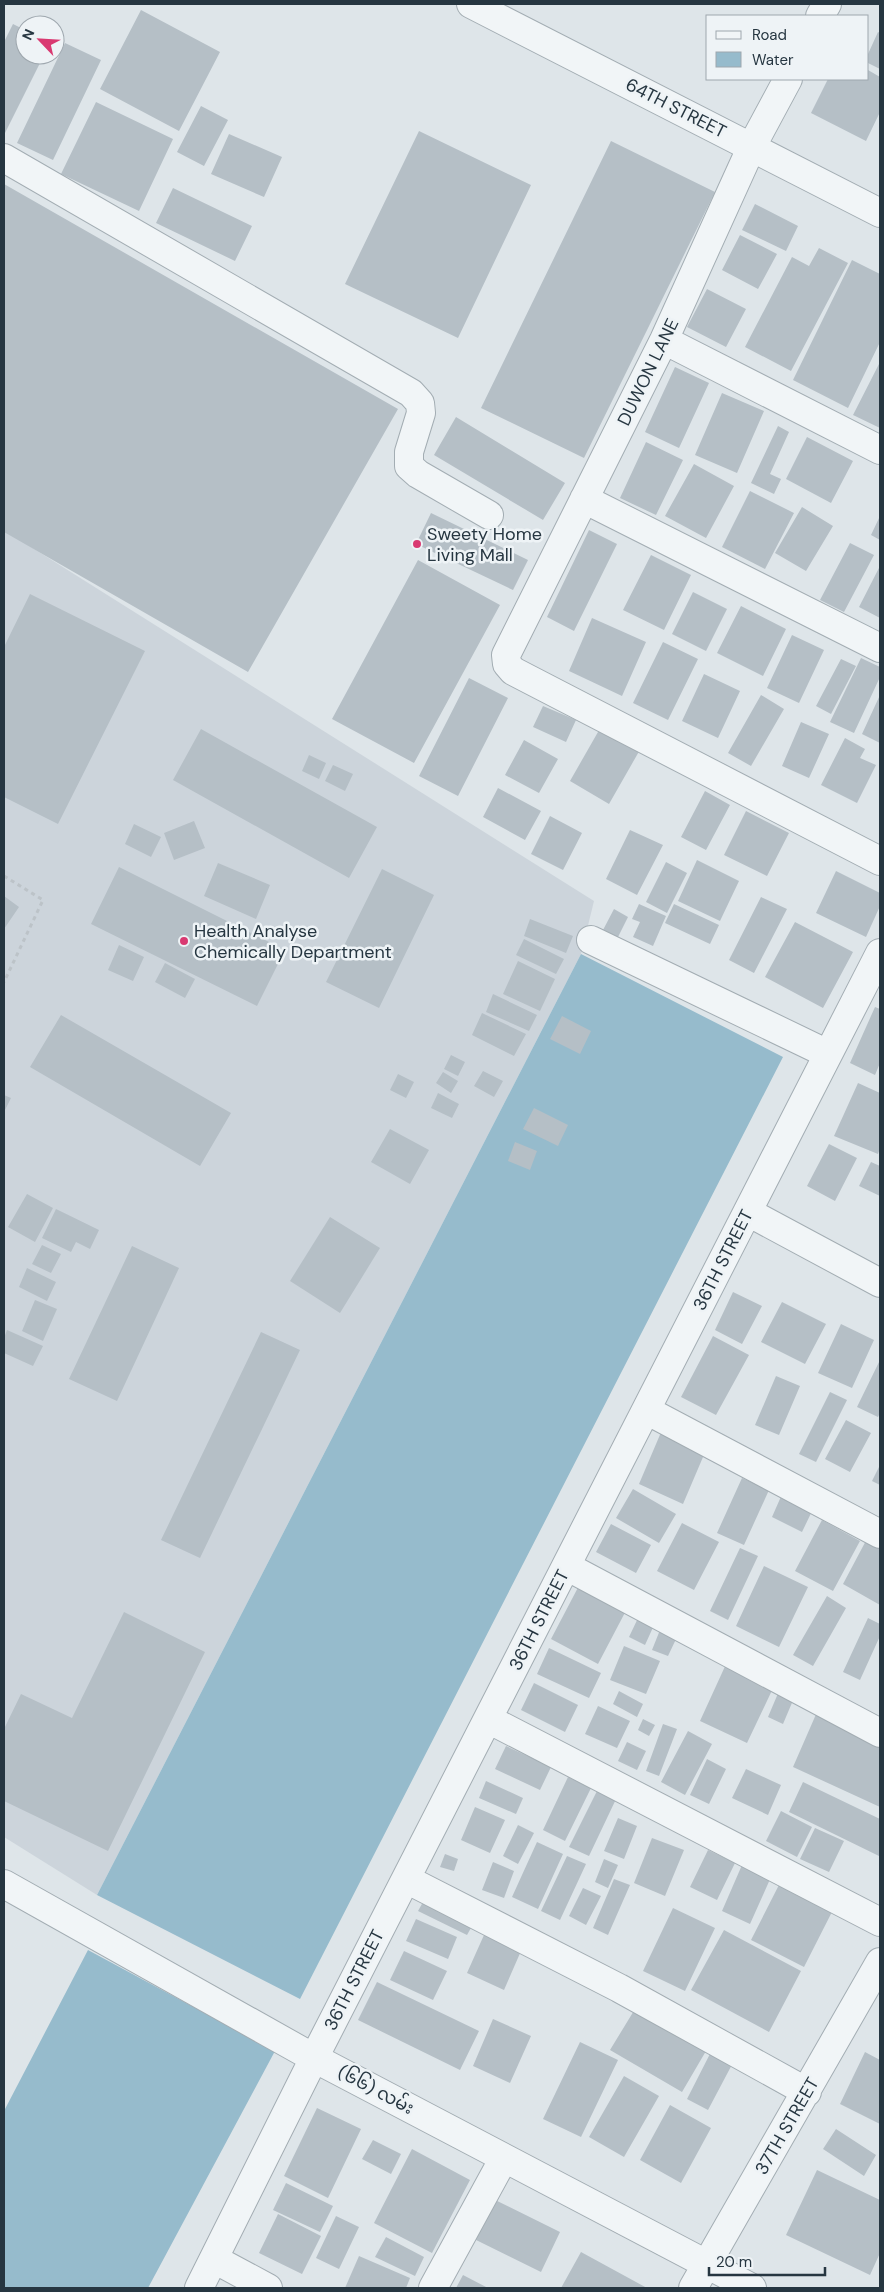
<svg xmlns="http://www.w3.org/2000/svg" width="884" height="2292" viewBox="0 0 884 2292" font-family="'DM Sans','Noto Sans Myanmar',sans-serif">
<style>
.built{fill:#ccd4db}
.water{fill:#96bbcc}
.building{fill:#b5bfc6}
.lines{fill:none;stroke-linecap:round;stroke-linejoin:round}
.minor-casing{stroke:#a3adb3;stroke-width:30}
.path{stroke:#bcc3c8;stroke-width:3;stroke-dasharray:4 4;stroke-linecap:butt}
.minor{stroke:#f1f5f7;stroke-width:28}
.poi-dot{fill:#d93971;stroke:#eef3f6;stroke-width:2}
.labels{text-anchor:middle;stroke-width:5;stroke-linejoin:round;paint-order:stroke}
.street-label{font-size:18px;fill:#263641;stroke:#eef3f6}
.poi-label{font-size:18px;fill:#263641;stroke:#eef3f6;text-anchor:start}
</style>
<rect width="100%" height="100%" fill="#dee5e9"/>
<path class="built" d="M4 530 594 901 581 954 97 1895 4 1837Z"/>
<path class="water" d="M581 954 783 1057 300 1999 97 1895Z
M88 1950 275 2051 148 2288H4V2111Z"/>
<path class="building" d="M141 10 220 52 179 131 100 89Z
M13 24 25 30V55H44L4 135V42Z
M878 32 880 33V69L868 63V54Z
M65 43 101 60 53 160 17 143Z
M868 70 880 77V112L866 141 811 113 828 79H868Z
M96 102 173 139 139 211 61 174Z
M201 106 228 120 204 166 177 152Z
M419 131 531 185 458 338 345 284Z
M229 134 282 157 264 197 211 174Z
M611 141 715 192 584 458 481 408Z
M4 184 398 409 248 672 4 532Z
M173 188 252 226 235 261 156 223Z
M755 204 798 226 786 251 742 230Z
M740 235 777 254 758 289 722 270Z
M819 248 848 263 791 371 745 347 792 257 809 266Z
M852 260 880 274V342L848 408 793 380Z
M707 289 746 309 726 347 687 327Z
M879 364H880V428L853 415Z
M675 367 709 383 679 448 645 432Z
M722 393 764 411 737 473 695 455Z
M456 417 565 483 543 520 434 455Z
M778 426 789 432 770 474 781 479 774 494 751 483Z
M807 437 853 461 831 503 786 479Z
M646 442 683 460 656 515 620 498Z
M694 464 734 486 706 538 665 516Z
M750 491 794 513 765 569 722 547Z
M802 507 833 526 806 571 775 553Z
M431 513 528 560 513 590 416 544Z
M880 516V540L871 535Z
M589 530 617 544 574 631 547 617Z
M850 543 874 555 844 612 820 600Z
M651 555 691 575 664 630 623 610Z
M418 560 500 605 414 763 332 719Z
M880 566V618L859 607Z
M693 592 727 609 706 651 672 634Z
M30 594 145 651 58 824 4 797V647Z
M741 606 786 629 763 676 717 653Z
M592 618 646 642 622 696 569 671Z
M792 635 824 650 799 703 767 688Z
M663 642 698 659 668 720 633 703Z
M861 658 880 667V677L854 733 830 722Z
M841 659 856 666 831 714 816 706Z
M704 674 740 691 718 738 682 721Z
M469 678 508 698 458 796 419 776Z
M761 695 784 709 751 766 728 753Z
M880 695V743L862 734Z
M543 706 576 720 566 742 533 727Z
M801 722 829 734 809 778 782 766Z
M602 725 641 748 609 804 570 781Z
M201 729 377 827 349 878 173 780Z
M845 738 865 749 860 758 876 765 857 803 821 785Z
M524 740 558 759 539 793 505 775Z
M309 755 326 763 319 779 302 771Z
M333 765 353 774 345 791 325 781Z
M498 788 541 811 525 840 483 817Z
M705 791 730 805 706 850 681 837Z
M746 811 789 833 767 876 724 855Z
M550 816 582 833 563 870 531 854Z
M194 821 205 848 174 860 164 833Z
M134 824 161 837 151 857 125 844Z
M630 830 663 845 637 895 606 879Z
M697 860 739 881 720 921 678 901Z
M666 862 687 873 667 913 646 902Z
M218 863 270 885 256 919 204 896Z
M119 867 285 950 257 1006 91 924Z
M382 869 434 895 379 1008 326 982Z
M836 871 880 893V906L866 937 816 913Z
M4 896 19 907 4 929Z
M761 897 787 909 754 973 729 960Z
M639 904 666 916 653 946 633 937 640 922 632 919Z
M674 904 719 925 710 944 665 923Z
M614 909 628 917 618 937 603 930Z
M530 919 573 936 566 953 524 936Z
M795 922 853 952 823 1008 765 977Z
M524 939 564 959 556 974 516 955Z
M119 945 144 957 133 981 108 970Z
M518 961 555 979 540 1011 503 994Z
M165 963 195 979 185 998 155 982Z
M493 994 537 1015 529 1031 486 1012Z
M875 1007 880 1009V1063L875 1075 850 1063Z
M482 1013 526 1034 514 1056 472 1035Z
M61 1015 231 1113 200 1166 30 1067Z
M562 1016 591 1031 580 1054 550 1039Z
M451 1055 465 1062 458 1076 444 1069Z
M483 1071 503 1081 494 1097 474 1086Z
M443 1072 458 1081 451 1093 436 1083Z
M398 1074 414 1082 406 1098 390 1090Z
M858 1083 880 1093V1148L878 1154 834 1136Z
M438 1093 459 1104 452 1118 431 1108Z
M4 1095 11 1098 4 1112Z
M534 1108 568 1125 558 1146 523 1129Z
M390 1129 429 1150 410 1184 371 1162Z
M515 1142 537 1151 530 1170 508 1161Z
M829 1144 857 1158 835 1201 807 1186Z
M871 1162 880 1166V1196L859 1186Z
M27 1194 53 1208 35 1242 8 1227Z
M56 1209 99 1230 90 1249 76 1242 71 1252 42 1238Z
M330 1217 380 1248 340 1313 290 1281Z
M42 1245 61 1254 51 1273 32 1264Z
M132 1246 179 1268 117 1401 69 1379Z
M27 1268 56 1282 47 1301 19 1287Z
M733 1292 762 1306 742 1344 715 1330Z
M35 1300 57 1309 43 1341 22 1331Z
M782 1302 826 1324 805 1364 761 1342Z
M841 1324 874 1340 852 1388 818 1373Z
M7 1330 43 1346 33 1366 4 1353V1338Z
M261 1332 300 1350 200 1558 161 1540Z
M713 1336 749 1355 716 1415 681 1397Z
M880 1360V1413L878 1417 857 1407Z
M776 1376 800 1386 779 1435 755 1425Z
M830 1392 847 1400 816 1462 799 1454Z
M846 1420 871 1433 850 1472 825 1459Z
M662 1430 706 1450 683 1504 639 1484Z
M880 1465V1485L872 1481Z
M742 1478 769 1490 744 1545 717 1533Z
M633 1489 676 1514 659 1543 616 1518Z
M783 1492 814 1507 802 1532 772 1517Z
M822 1520 860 1541 833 1591 795 1571Z
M682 1523 719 1542 694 1590 657 1571Z
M611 1524 651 1545 636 1573 596 1552Z
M869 1535 880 1541V1605L843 1584Z
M740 1548 758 1556 728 1620 710 1611Z
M764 1566 808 1587 779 1647 736 1626Z
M583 1578 630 1603 598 1664 551 1639Z
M827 1596 846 1608 813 1666 793 1655Z
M124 1612 205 1652 108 1851 4 1801V1729L21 1694 72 1718Z
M639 1616 655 1623 645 1645 629 1637Z
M868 1618 880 1624V1636L860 1680 843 1672Z
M660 1630 677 1637 668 1656 652 1650Z
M624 1646 660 1661 646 1694 610 1680Z
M549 1648 601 1673 589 1698 537 1674Z
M727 1662 775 1684 747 1743 700 1721Z
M534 1683 578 1705 565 1732 521 1710Z
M619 1691 643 1704 637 1717 613 1704Z
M779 1691 794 1698 783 1724 768 1717Z
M598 1706 630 1721 617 1748 585 1734Z
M817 1712 880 1740V1807L793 1767Z
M643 1719 655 1725 649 1736 638 1730Z
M663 1724 677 1729 659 1776 646 1771Z
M688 1731 712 1744 685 1795 661 1782Z
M627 1742 646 1751 637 1770 618 1761Z
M506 1746 551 1767 540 1790 495 1769Z
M707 1759 726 1769 709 1804 690 1795Z
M746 1769 781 1785 768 1815 732 1798Z
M568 1777 591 1788 565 1841 543 1830Z
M486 1781 523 1798 516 1814 479 1798Z
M803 1782 880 1819 879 1856 789 1812Z
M598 1789 617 1797 589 1856 569 1847Z
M475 1807 505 1820 490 1853 461 1840Z
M781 1811 812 1827 797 1857 766 1841Z
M618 1818 637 1826 624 1859 604 1851Z
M518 1825 534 1833 518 1864 503 1856Z
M815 1828 844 1841 829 1872 800 1859Z
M652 1838 684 1850 665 1896 634 1883Z
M537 1842 563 1854 538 1909 512 1897Z
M708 1850 735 1863 717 1900 690 1887Z
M445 1854 458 1859 454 1871 440 1867Z
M567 1856 586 1864 560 1920 541 1911Z
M604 1859 618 1865 608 1888 595 1882Z
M493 1862 514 1871 504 1898 482 1890Z
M742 1865 771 1877 750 1924 722 1911Z
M614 1879 630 1885 608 1935 593 1928Z
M782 1879 835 1906 804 1967 751 1940Z
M583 1888 601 1896 586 1925 569 1916Z
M427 1895 476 1919 467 1935 418 1911Z
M673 1908 715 1928 685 1991 643 1971Z
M416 1919 457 1937 448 1959 406 1941Z
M724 1930 801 1971 769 2032 691 1990Z
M484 1935 521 1951 504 1990 467 1973Z
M404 1951 447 1971 433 2000 390 1980Z
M377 1982 479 2031 460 2070 358 2020Z
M635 2009 706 2051 682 2092 610 2050Z
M493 2019 531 2036 510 2083 473 2066Z
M580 2042 618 2060 581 2137 543 2119Z
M714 2046 736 2057 708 2110 687 2099Z
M865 2052 880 2060V2124L840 2104Z
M624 2076 659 2096 624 2157 589 2137Z
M670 2105 711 2128 681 2183 640 2160Z
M317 2108 361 2129 328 2198 284 2176Z
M836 2129 876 2155 864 2176 823 2149Z
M373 2140 401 2154 391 2174 362 2159Z
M412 2149 470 2180 432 2253 374 2223Z
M817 2170 880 2200V2253L870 2275 786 2235Z
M286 2183 333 2206 320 2232 273 2210Z
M489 2197 560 2232 541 2272 470 2237Z
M278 2214 321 2236 302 2274 259 2253Z
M336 2216 359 2227 339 2269 316 2258Z
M386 2237 424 2257 415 2276 375 2257Z
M581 2252 647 2288H561Z
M359 2256 410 2278 406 2288H345Z
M463 2275 488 2288H456Z"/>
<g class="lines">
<g class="minor-casing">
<path id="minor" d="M471 4 880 213
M820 16 827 4
M788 79 752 146 664 340 506 655 507 664 513 671 880 861
M4 158 411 393 420 403 421 413 409 452V466L418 474 489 515
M664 340 880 450
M584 499 880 648
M591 940 828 1054
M748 1212 880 1283
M646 1410 880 1534
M566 1566 880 1733
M488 1719 880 1922
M406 1879 619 1988 807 2092
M4 1884 314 2058 752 2288
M214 2259 268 2288
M199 2288 314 2058 880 953
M433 2288 504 2158
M693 2288 880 1962"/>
</g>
<path class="path" d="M4 876 43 900 4 982"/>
<use href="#minor" class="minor"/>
</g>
<g class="poi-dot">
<circle cx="417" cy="544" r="5"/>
<circle cx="184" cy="941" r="5"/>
</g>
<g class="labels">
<g class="street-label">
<text transform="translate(676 108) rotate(27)" y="6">64TH STREET</text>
<text transform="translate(648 372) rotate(-64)" y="6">DUWON LANE</text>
<text transform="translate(723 1260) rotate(-63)" y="6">36TH STREET</text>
<text transform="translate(539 1620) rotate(-63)" y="6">36TH STREET</text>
<text transform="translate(354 1980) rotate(-63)" y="6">36TH STREET</text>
<text transform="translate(376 2090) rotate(28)" y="6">(၆၆) လမ်း</text>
<text transform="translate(787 2126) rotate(-60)" y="6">37TH STREET</text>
</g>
<g class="poi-label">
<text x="427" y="540">Sweety Home<tspan x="427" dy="21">Living Mall</tspan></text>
<text x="194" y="937">Health Analyse<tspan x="194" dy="21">Chemically Department</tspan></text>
</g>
</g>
<rect width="884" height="2292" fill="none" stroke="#263641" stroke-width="10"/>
<rect x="706" y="15" width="162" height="65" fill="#eef3f6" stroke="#9ea7ae"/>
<rect x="716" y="31" width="25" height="8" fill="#f1f5f7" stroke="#9ea7ae"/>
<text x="752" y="40" font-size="15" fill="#263641">Road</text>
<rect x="716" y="52" width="25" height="15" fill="#96bbcc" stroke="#9ea7ae"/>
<text x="752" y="65" font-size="15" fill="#263641">Water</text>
<g transform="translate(40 40) rotate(295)"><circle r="24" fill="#eef3f6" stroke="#9ea7ae"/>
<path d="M0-4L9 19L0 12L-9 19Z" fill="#d93971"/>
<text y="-8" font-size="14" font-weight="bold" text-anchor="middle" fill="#263641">N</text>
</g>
<path d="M709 2267v8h116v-8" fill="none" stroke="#263641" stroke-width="2.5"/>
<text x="716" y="2267" font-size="15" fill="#263641" stroke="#eef3f6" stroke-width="4" paint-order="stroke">20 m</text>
</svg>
